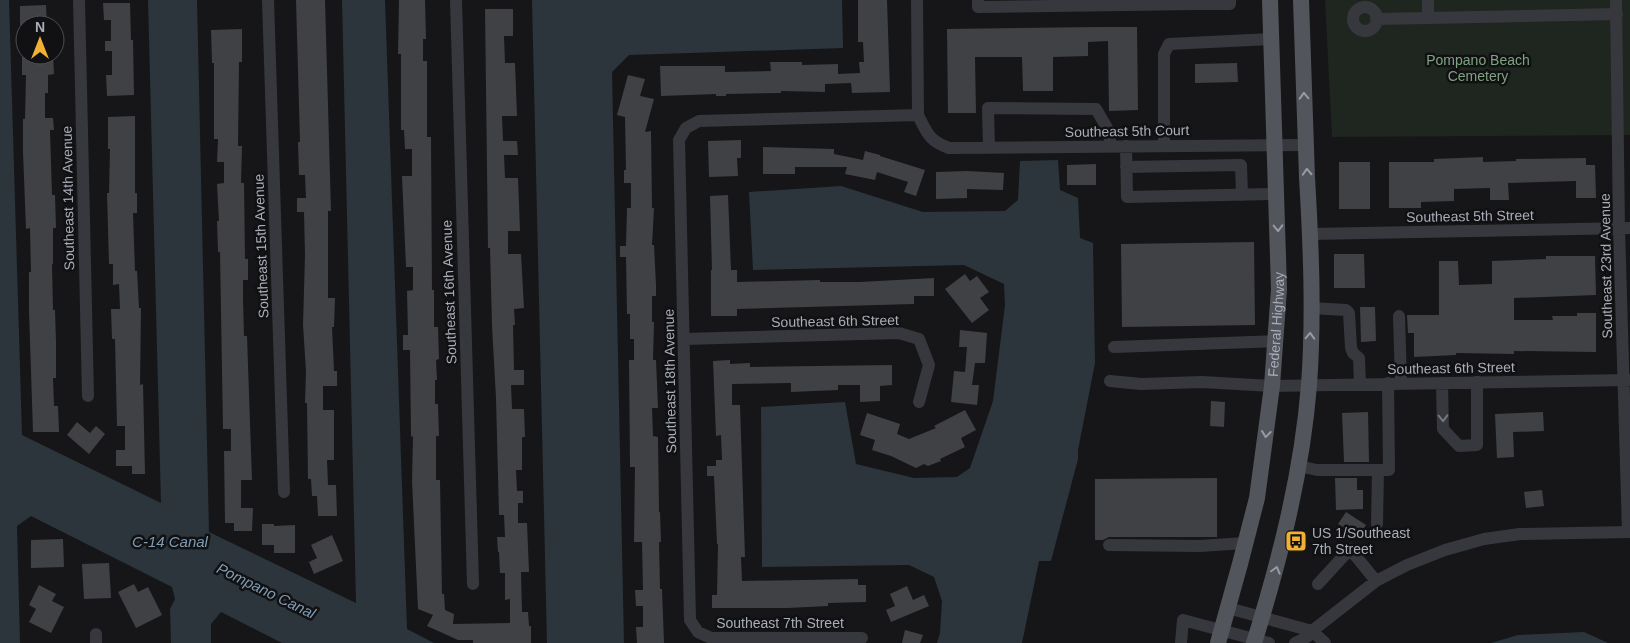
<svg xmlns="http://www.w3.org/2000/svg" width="1630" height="643" viewBox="0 0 1630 643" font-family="Arial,sans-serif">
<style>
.green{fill:#1e261f}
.water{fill:#2c353c}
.building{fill:#404145}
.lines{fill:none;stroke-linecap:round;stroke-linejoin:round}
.minor{stroke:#37383d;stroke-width:12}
.major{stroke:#53555c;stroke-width:16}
.oneway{stroke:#979ba6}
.oneway2{stroke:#757881}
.labels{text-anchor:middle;stroke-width:5;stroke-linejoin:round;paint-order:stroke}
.park-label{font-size:14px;fill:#7fa381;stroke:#111113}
.street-label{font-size:14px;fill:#a8adb8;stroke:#111113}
.poi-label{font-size:14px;fill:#a8adb8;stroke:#111113;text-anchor:start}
.water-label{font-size:15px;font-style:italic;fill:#7f9bb3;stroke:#111113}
</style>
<rect width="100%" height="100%" fill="#161618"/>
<path class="green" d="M1325 0H1630V135L1332 137Z"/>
<path class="water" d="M0 0H9L22 435 161 503 148 0H197L209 532 356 603 342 0H385L407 629 434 643H282L221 612 211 624V643H171L170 609 175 599 172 587 31 516 17 526 20 643H0Z
M532 0H842L843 48 629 55 612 72 624 643H547Z
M1058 160 1060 190 1078 198 1080 238 1093 243 1095 363 1078 450V459L1051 561H1039L1022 643H937L940 633 942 601 934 577 909 565 762 567 761 407 845 402 856 464 914 478 957 477 970 468 993 401 1005 305 1004 284 964 265 753 270 749 192 841 186 923 212 1005 211 1018 200 1020 161Z
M1584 632 1608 643H1491L1518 635Z"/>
<path class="building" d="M296 0H325L331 211H328V298H335L334 327H332L334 371H337V386H323V410H334V460H327L328 485H336L337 516H318L317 496H312L311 479H308L307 403H305L306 371 303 325 305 255 304 212H297V198H306L305 175H299L298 142H300Z
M399 0H425L426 39H423V61H427V137H431L432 290H434V327H438L439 359 436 360 437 380H435V404H438L439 436H436V480H440L442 594H444L445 610 454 614 453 624 510 623V599L505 600V573H500L499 552H498L497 537H505L504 515H499L496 398 492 326 490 248H488L485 9H513V36H504L505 63H515L517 116H502L503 141H517L518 155H504L505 178H518L520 231H508V254H521L524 308 514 309 515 325H513L514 370H524V385H511L512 409H524L525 437H522V470H516L517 491H523V503H518V523H527L529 572H521L522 612H528L529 626H531V643H473V640H458L427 626 433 615 418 609 412 481 413 436 411 437 410 350H403V335H408L407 291 413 290V267H406L402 176H412V149H405L404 130H401V54H398Z
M858 0H887L890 92 852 93 851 83 825 84V92L781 91V93L726 94V96H716V94L661 96 660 66H725V72L771 71 770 62H802V65L838 64V74L860 73 859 62H864L863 42H858Z
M103 3H130L131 40H133L134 95 107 96 106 75H112V51H105V41H111V20H104Z
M46 5 47 25H20V6Z
M1099 27H1137L1138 110 1109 111 1108 41 1088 42V56L1053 57V91H1023L1022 57H975L976 113H948L947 29Z
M242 29V62H239L238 146H242L241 183H244L245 259H248V280H243V299L244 336H247L252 480H241V508H253L252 531H234V523H225L224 451H231V429H223L220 252H218L217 221H219L217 184 224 183V162H217L218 139H214V63H212L211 30Z
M22 55H53L54 74 48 75V93H45V118H53L54 130H50L52 195H55L56 228H53V264H52L53 310H55L56 342V378H53L54 406H58L59 432H33L29 311V272H31L30 228 26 229 23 152V119H25L26 75H22Z
M1237 63 1238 82 1195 83V64Z
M628 75 645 79 640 96 654 99 645 132 651 131 652 208H654L652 245H654L656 285V296H652V322H654L653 360H656L658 408H652L653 436 658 437 659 512H660L661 542H659L660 589H662L664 643H637L636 627H643V606H636L635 590H643L642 542H634L635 467H630L629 360H634V339H630V314H627L626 257H620V246H626L627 208H631V183H624V170H626L625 117 617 115Z
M135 116V193H137V213H133L135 271H137L139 308H141L140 385 143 384 145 474H132V466H116V450H125V426H117L115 339H112L111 309H120L119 284 113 285V264H109L107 193H109L110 149H108V117Z
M741 140V158H737L738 176 709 177 708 141Z
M763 147 834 149V154L863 160 865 151 880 155V156L925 170 916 196 904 192 908 182 877 172 875 180 845 174 847 167H795V174H763Z
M1483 157V162L1516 161V159L1586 158V165H1595L1596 198H1576V181L1508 183 1509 200H1490V188L1454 189V201L1421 202V208H1389V162H1434V159Z
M1339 162H1370V209H1339Z
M1096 164V185H1067V165Z
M967 171 1004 173 1003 190 967 189V198L936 199V172Z
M728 195 731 270H737V282L820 280V282H860L934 278V296H914V304L737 309V316H711V270H712L710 196Z
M1254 242 1255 325 1122 327 1121 244Z
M1334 254H1364L1365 288H1334Z
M1546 256H1595L1596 295 1514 298V320H1553L1552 316H1577V313H1596V352L1514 351V354L1456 353V355L1414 357V333H1408L1407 315H1439V261H1458L1459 285 1492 284V261L1546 259Z
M965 274 970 281 977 276 989 292 980 298 989 310 972 323 945 289Z
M1360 307H1375L1376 341 1361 342Z
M960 330 987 333 985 363H975L972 385H979L977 405 951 402 954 371 965 372 967 347H959Z
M730 360V364L750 363V367L892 365V385L880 386V401L860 402V385H838V390L791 392V383L732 384V405H740L745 557H741L742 581 858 579V585H866V602L828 603V606L788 608H712V595H717L718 544H717L714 476H707V466H716V460H722L721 435 716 436 713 361Z
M1211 401 1225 402 1224 427 1210 426Z
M965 410 976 430 961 438 965 447 940 459 941 461 928 466 924 464 916 468 891 456 872 450 875 440 860 435 867 413 900 424 897 434 909 439 936 428 934 426Z
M1368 412 1369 462H1344L1342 413Z
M1543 412 1544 431 1513 432 1514 457 1497 458 1495 414Z
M77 422 90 433 96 426 105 434 89 454 67 435Z
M1217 478V537H1109L1103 540H1095V479Z
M1335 478H1357V490H1363V509L1336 510Z
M1542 490 1544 506 1526 508 1524 492Z
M1346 512 1366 525 1358 537 1338 524Z
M262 524H274V526L295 525V553H274V545H262Z
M332 535 343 561 314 574 309 562 317 558 311 545Z
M63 539 64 567 31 568V540Z
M109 563 111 598 84 599 82 564Z
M134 584 138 592 148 587 162 615 136 628 118 592Z
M39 585 56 594 52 601 64 607 51 633 29 622 36 609 29 605Z
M907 586 913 600 924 595 929 606 891 622 886 610 895 606 890 594Z
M905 630 923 635 920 643H902Z"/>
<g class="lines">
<path class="minor" d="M79 0 88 396
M268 0 284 492
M456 0 473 584
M917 0 918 115C927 133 929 141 949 148L1306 145
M978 0V7L1196 4V0
M1428 0V18L1617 14
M1616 0 1619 228 1628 532
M1196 4H1230V0
M1353 19a12 12 0 1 1 24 0a12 12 0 1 1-24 0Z
M1376 19 1428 18
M1126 146 1127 197 1277 194
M1164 146V54L1169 44 1271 39
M989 148 988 108 1096 109 1110 133V146
M1126 167 1241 165 1242 195
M1310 234 1630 228
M1311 308 1346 310 1349 313 1351 348 1353 353 1359 358 1360 384
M1399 316 1401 383
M684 339 899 333 919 339 929 365 919 402
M1114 347 1276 341
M1110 381 1141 384 1202 382 1272 386 1630 380
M1442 383 1443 429 1459 446 1477 445V382
M1298 466 1317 470H1389L1388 383
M1377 524 1378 470
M1109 545 1200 546 1245 543
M1318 584 1350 549 1376 581
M1228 608 1312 631 1325 643
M96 634V643
M862 638H711L698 632 690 620 679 140 686 128 699 121 918 115
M1181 643 1183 620 1269 643
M1295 643 1307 637 1312 631 1376 581 1407 565 1445 550 1484 539 1520 534 1630 532"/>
<g class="major">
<path id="s1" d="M1218 643 1240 564 1257 498 1272 386 1279 289 1270 0"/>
<path d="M1254 643C1280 559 1302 473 1309 385 1314 316 1311 246 1307 177 1305 118 1303 59 1301 0"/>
</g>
</g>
<defs><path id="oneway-chevron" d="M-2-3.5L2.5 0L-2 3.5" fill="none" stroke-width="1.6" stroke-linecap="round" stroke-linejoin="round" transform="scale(1.25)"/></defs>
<g class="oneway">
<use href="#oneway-chevron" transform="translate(1304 96) rotate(-92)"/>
<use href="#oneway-chevron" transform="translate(1307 172) rotate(-93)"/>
<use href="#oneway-chevron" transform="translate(1278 228) rotate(89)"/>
<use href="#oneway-chevron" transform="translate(1310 336) rotate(-88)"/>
<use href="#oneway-chevron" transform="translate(1266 434) rotate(97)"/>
<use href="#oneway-chevron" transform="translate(1276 570) rotate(-75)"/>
</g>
<use class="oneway2" href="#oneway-chevron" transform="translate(1443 418) rotate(89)"/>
<defs>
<g id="bus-square" transform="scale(1.125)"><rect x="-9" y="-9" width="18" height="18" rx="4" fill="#f2b134" stroke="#111113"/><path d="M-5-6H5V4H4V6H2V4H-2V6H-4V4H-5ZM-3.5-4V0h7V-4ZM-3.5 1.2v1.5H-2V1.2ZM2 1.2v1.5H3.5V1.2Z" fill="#111"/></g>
</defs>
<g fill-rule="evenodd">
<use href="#bus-square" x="1296" y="541"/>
</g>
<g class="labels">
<g class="park-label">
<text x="1478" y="65">Pompano Beach<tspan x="1478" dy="16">Cemetery</tspan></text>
</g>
<g class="street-label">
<text transform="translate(1127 131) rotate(-1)" y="5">Southeast 5th Court</text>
<text transform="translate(68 198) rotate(-91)" y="5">Southeast 14th Avenue</text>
<text transform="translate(1470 216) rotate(-1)" y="5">Southeast 5th Street</text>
<text transform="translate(261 246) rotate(-92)" y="5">Southeast 15th Avenue</text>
<text transform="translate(1606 266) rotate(-91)" y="5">Southeast 23rd Avenue</text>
<text transform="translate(449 292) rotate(-92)" y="5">Southeast 16th Avenue</text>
<text transform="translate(835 321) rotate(-1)" y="5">Southeast 6th Street</text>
<text dy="5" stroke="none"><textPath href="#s1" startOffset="325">Federal Highway</textPath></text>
<text transform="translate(1451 368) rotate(-1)" y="5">Southeast 6th Street</text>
<text transform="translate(670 381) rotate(-91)" y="5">Southeast 18th Avenue</text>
<text x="780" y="628">Southeast 7th Street</text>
</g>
<g class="poi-label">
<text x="1312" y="538">US 1/Southeast<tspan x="1312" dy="16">7th Street</tspan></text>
</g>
<g class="water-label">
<text x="170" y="547">C-14 Canal</text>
<text transform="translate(266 591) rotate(26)" y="5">Pompano Canal</text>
</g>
</g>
<g transform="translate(40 40)"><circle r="24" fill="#111113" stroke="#4d4f55"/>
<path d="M0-4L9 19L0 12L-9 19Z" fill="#f2b134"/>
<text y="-8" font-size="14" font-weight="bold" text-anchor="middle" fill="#a8adb8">N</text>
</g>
</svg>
